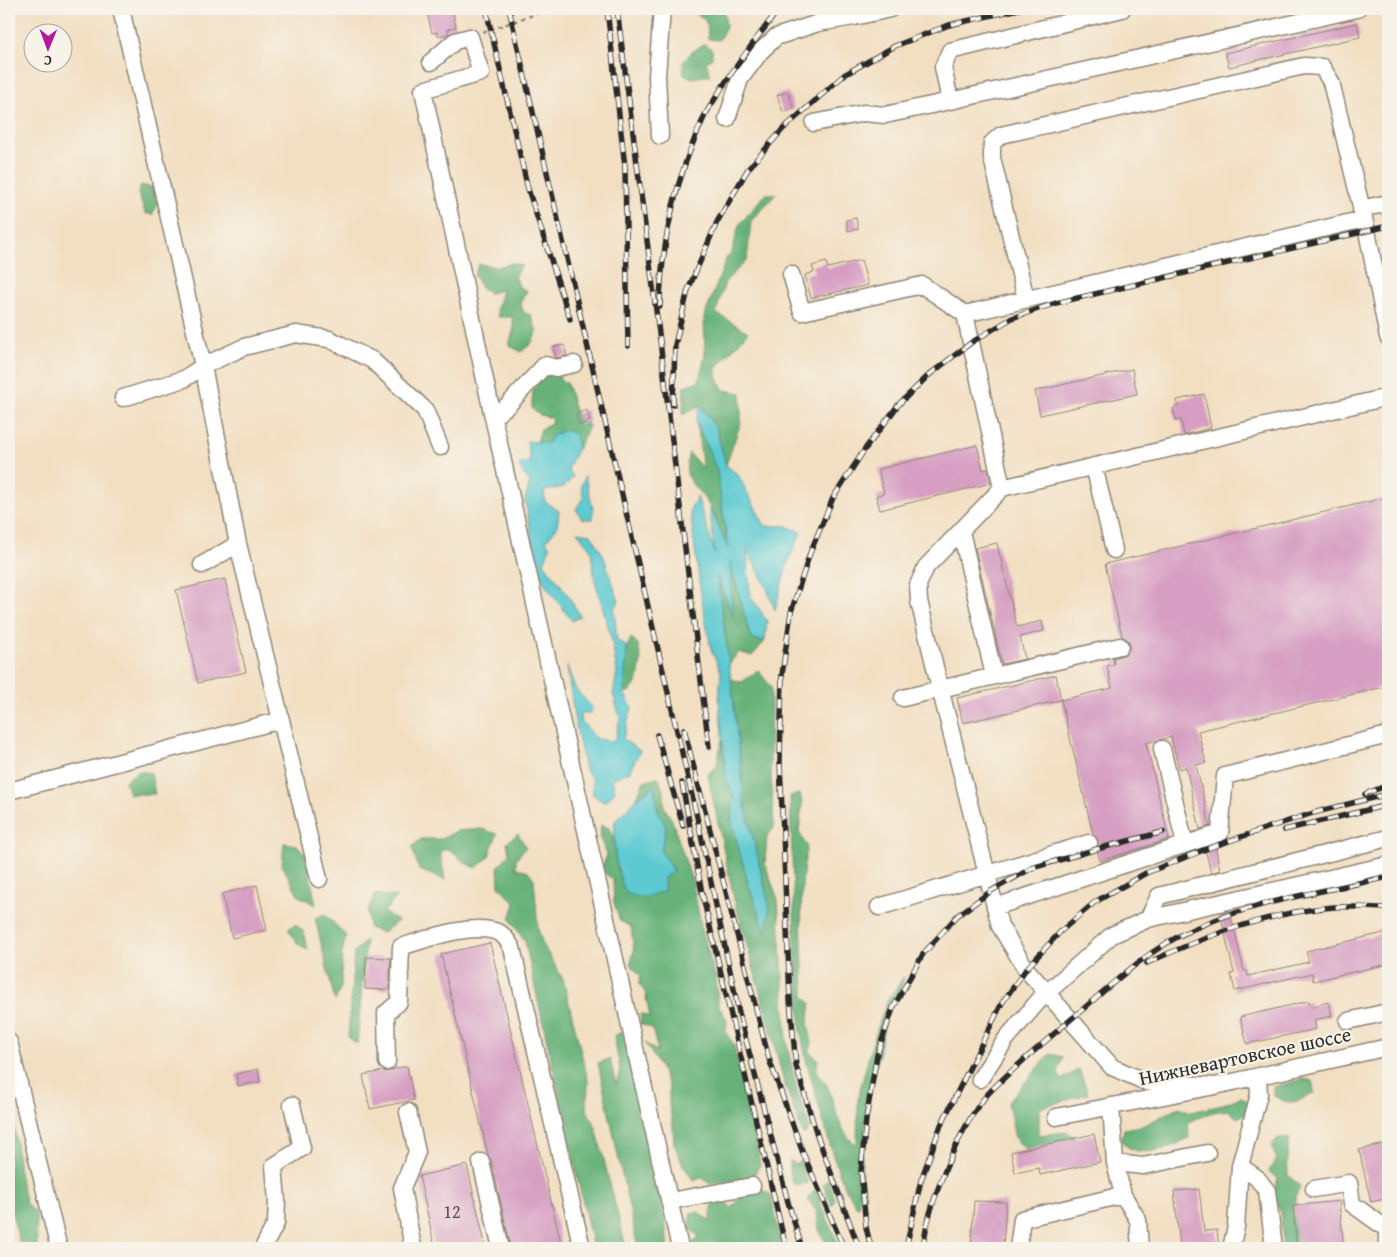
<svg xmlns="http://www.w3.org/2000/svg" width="1397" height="1257" viewBox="0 0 1397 1257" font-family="'Gentium Book Plus',serif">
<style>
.forest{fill:#68b27a;stroke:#4a6e52}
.water{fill:#5dcad2;stroke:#447a7e}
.building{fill:#d69ec2}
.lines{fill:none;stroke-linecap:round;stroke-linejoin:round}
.minor-casing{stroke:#8e8576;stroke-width:19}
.path{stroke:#8e8576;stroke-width:2.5;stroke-dasharray:4 4;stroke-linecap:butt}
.minor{stroke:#fff;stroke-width:16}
.rail-casing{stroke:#2b2b2b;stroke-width:5.5}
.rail{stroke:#f7f3e8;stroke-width:4;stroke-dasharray:11;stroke-linecap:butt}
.labels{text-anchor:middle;stroke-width:4.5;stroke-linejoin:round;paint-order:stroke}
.number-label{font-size:18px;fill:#564851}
.street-label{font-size:20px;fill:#2b2b2b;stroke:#f7f3e8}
</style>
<rect width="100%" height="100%" fill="#f7f3e8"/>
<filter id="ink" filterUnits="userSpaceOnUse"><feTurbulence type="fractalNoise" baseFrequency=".02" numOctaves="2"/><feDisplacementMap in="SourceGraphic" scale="10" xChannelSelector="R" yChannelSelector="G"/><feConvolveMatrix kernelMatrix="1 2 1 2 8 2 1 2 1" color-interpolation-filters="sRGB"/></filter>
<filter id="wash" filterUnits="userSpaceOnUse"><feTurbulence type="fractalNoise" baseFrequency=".0096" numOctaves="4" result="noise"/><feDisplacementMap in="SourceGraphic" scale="20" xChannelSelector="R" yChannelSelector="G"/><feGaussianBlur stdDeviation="1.12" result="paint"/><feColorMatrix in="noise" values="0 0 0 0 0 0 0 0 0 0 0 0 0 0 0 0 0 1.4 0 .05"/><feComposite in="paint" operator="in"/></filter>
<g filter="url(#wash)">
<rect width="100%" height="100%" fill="#f2dfc2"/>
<path class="forest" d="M692 9H713V12L715 9H724L726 26 719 40 708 39C708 14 704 23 692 9Z
M704 44 712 49V58L706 62 710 75 693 78 684 75 683 62 692 52Z
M141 185 151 187 158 204 152 215 145 213 138 193Z
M766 194H776L751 221 747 260 725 282 716 313 748 332 715 370 723 390 741 393V422L726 465 716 428 700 405 683 415 684 386 699 381 705 355 704 318 727 257 732 252 739 225Z
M513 263 522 266 515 275 519 287 527 291 520 303 524 313 531 315 537 332 531 344 521 352 509 345 514 328 512 317H498L497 308 502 290 489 293 481 288 474 275 479 264 497 267Z
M548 375H559L560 380 567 383 579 424 587 422 589 427 578 448 575 435 548 444 537 442 541 429 552 423 551 418 540 415 532 409C532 392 532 384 548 375Z
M696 421 717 470 728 551C722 536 717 517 708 504 695 483 681 482 689 453L703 469Z
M729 559 751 638 765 641 752 656 739 652 729 664 716 572 732 613Z
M631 638 638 644 641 660 638 680 631 691 624 693 627 647Z
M758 670 771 687 770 757 774 828 767 836 765 864 778 900 787 1044 796 1086 810 1129 803 1135 783 1079 767 1016 734 899 708 775 717 764 722 739 726 778 734 798 731 820 749 886 765 930 770 909 744 800 731 679 742 682Z
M139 771 151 773 155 794H129L125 781Z
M658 777 664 793V807L672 820 692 881 702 930 716 979 718 1005 727 1020 726 1033 733 1043 755 1135 760 1165 752 1178 732 1182 710 1184 703 1178 693 1180 683 1165 674 1144 673 1126 669 1104V1087L659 1065 645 1043 658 1052 652 1028 640 1024 641 1014 650 1017 645 992 638 983 641 976 630 964 634 951 631 927 620 921 614 903 613 880 601 870 607 855 600 839 601 825 609 828 614 842 618 873 664 878 673 870 661 851 666 827 657 808 654 787 636 799 644 781Z
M800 794 802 803 799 832 807 847C797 895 803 947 804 996L811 1004 808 1023 812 1043 809 1052 818 1059 816 1071C819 1075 823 1080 826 1084 837 1105 836 1131 857 1145L858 1098 870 1051 887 1001 904 977 901 988 885 1020 879 1056 871 1081 862 1151 861 1183 858 1208 845 1188 833 1156 806 1060 801 1033 795 941 790 796Z
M482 829 497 834 488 858 476 868 465 863 449 849 440 851 445 880 419 870 412 847 421 839H441L457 831Z
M518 834 526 847 516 859V868L528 871 534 879 538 929 543 945 563 979 588 1080 587 1110 596 1128 626 1248H593L525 942 510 919 515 903 499 886 498 867 509 854 507 842Z
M284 843 297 845 306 855 316 905 299 896 282 865Z
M375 894 397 897 384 912 398 921 382 933 369 928 368 910Z
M325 914 346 936 342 953 341 987 335 1001 315 918Z
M295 924 303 931 308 950 298 944 288 929Z
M366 940 357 1044 348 1037 354 953Z
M623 1031 665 1221 668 1248H638L598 1063 610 1059 616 1085 620 1070 614 1036Z
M1050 1054 1063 1057 1058 1072 1061 1080 1079 1069 1088 1094 1039 1108V1135L1067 1132 1076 1138 1026 1149 1015 1139 1008 1102Z
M1304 1079 1313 1081 1314 1093C1297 1102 1290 1107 1273 1095V1087Z
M9 1097 12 1106 20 1179 26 1204 36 1213 37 1248H21L9 1202Z
M1241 1097 1248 1101V1113L1237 1118 1228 1110 1213 1112 1188 1122 1189 1138C1173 1146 1152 1156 1134 1150 1129 1149 1125 1144 1121 1141L1124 1129 1145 1125 1179 1107 1191 1112 1218 1106Z
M1278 1138 1290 1139 1287 1153 1288 1175 1300 1186 1295 1199 1302 1248H1282C1283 1228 1282 1211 1273 1193L1278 1178 1268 1171 1277 1159 1271 1146Z
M789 1160 795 1165 800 1161 808 1184 804 1183 797 1186 791 1181Z
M828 1179 835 1199 832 1206 823 1184Z
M763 1190 771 1195 782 1248H690V1245L699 1236 688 1228 691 1213 698 1212 710 1221 713 1202 723 1198 731 1209 745 1192Z
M815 1190 840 1248H829L819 1230 817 1212 807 1198Z"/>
<path class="water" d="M700 405 716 428 726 465 738 475 765 526H786L801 532 787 565 775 610 766 586 747 550 750 595 767 621 765 641 751 639 730 562 732 615 717 575 731 679 744 800 770 909 765 931 749 886 731 820 734 798 726 778 719 700 721 672 711 649 701 596 690 510 697 496 715 554 709 505 728 548 717 470 696 421Z
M566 430 575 434 578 448 568 468 573 477 564 487 544 491 545 502 559 511 557 527 546 541 550 547 544 563 568 595 580 616 572 621 545 585 536 562 525 500 530 483 518 465 530 461 527 441 548 443 553 435Z
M585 476 593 509V519H582L576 509 584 498 581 487Z
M577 532 591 534 603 555 619 602 614 608 617 640 627 647 624 693 632 707 623 739 640 751 629 772 612 779 615 791 605 803 593 795 592 778 585 770 574 716 567 666 576 690 592 707 591 714 581 712 580 720 597 739 615 741 620 717 613 694 617 672 611 637 595 581 591 550Z
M654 786 657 808 666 827 661 851 673 871 664 878V891L642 898 626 893C615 867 613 848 615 821L636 799Z"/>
<g id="blocks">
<path class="building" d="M426 9H452L456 27 448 29V34L438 36 437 32 432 33Z
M1357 23 1360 37 1229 67 1225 53Z
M788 92 794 109 783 112 777 95Z
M856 218 858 229 848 231 846 220Z
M861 260 868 285 811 298 805 275 814 272 812 266 826 262 828 268Z
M564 345 567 355 556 358 553 347Z
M1132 369 1137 394 1040 415 1035 391Z
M1204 394 1211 428 1184 435 1181 420 1176 421 1173 408 1178 406 1177 400Z
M587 410 590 421 579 425 576 414Z
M977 445 983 470 988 469 991 483 880 510 876 496 884 493 878 469Z
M1388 497V686L1198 731 1206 763 1196 765 1210 826 1200 829 1186 767 1179 769 1171 737 1146 743 1169 839 1100 861 1097 849 1099 841 1093 834 1061 700 1112 688 1107 666 1114 664 1113 658 1126 654 1129 649 1130 644 1128 640 1122 636 1105 564Z
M997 543 1017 627 1042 621 1044 631 1020 637 1025 659 1002 664 975 548Z
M225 579 246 672 198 683 176 590Z
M1056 675 1061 700 963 723 957 698Z
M1215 845 1220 870 1211 873 1205 848Z
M257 885 267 930 232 938 222 894Z
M1230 911 1244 971H1247L1248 976 1309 962 1306 951 1388 932V964L1313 981 1312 973 1235 991 1231 974 1234 973 1220 913Z
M490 943 562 1248H511L491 1160 488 1155 441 954Z
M366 957 391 958 389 990 365 989Z
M1309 1001 1311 1007 1328 1002 1332 1016 1314 1020 1316 1029 1247 1044 1240 1017Z
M407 1066 414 1100 370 1109 363 1075 383 1071 388 1072 394 1069Z
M258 1069 260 1082 238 1086 236 1074Z
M1094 1134 1100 1162 1040 1175 1039 1168 1015 1173 1011 1152Z
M1388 1143V1198L1371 1202 1359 1150Z
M467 1165 486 1248H435L419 1176Z
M1199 1189 1204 1231 1217 1230 1219 1248H1180L1174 1191Z
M974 1201 1006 1202 1003 1248H971Z
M1339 1201 1344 1248H1297L1293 1206Z"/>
</g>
</g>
<g filter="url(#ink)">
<use href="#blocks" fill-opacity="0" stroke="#8e8576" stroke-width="1"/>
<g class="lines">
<g class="minor-casing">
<path id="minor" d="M431 62 455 41 470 37 481 73 423 90 493 417 680 1248
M950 101 943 67 950 51 1122 9
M727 119 740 79 761 51 776 37 818 23 854 17 890 9
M814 123 864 113 885 115 950 101 1357 9
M660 136 657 76 662 9
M1361 209 1388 203
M791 274 802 312 922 285 965 314
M1026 299 992 158V143L1001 135 1304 66 1322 67 1331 82 1367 231 1388 337
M123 398 184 379 203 366 244 347 296 334 329 339 372 360 425 410 440 447
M493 417 508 405 545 365 556 368 574 364
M1094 466 1114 550
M1002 488 965 314 1364 219
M961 531 994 676
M202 565 238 544
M903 698 1120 646
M281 720 319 879
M1162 749 1185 844
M9 791 281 720 238 544 203 366 121 9
M879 907 1089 843
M995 907 1220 833 1225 776 1388 735
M1148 919 1159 896 1388 838
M1348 1021 1388 1012
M9 1042 58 1245 57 1248
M387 1062 386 1013 399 1002 401 947C427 939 474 921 500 933 505 936 509 943 512 948L582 1248
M980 1079 1006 1039 1041 998 1112 935 1148 919 1388 865
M1215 1086 1146 1082 1112 1067 1026 969 1000 926 940 688 919 601 918 585 926 567 1002 488 1388 397
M1111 1106 1115 1163 1123 1195 1138 1220 1140 1248
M408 1112 417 1152 402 1188 413 1248
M1056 1117 1215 1086 1388 1047
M481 1162 501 1248
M1115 1163 1143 1166 1207 1153
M1240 1166 1257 1178 1267 1191 1274 1248
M1314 1189 1349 1183 1352 1204 1387 1229
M670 1201 752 1186
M263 1248 276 1223 277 1201 274 1166 302 1148 292 1105
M1018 1248 1022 1219 1123 1195
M1231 1248 1236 1227 1240 1166 1259 1094 1258 1076
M1387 1248V1229H1388"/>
</g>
<path class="path" d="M483 32 551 9"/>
<use href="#minor" class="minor"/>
<g class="rail-casing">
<path id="rail" d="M486 9 528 189 570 319
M509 9 697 817 740 1017 788 1202 802 1248
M607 9 625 167 628 346
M617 9 660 341 709 747
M660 306C661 241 677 174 705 115 710 106 716 98 721 89 739 61 759 35 779 9
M673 405 675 345 688 290 717 222 748 169 783 129 844 75 895 46 949 25 1019 9
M684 729 769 1059 803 1153 844 1248
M657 735 683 826
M682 783 702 893 786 1248
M1365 794 1388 785
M1284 830 1388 805
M1147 963C1206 936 1269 912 1334 907 1352 906 1371 908 1388 908
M859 1248 817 1135 796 1066 790 1000 780 762 782 675 791 612 810 553 833 498 865 449 899 404 929 375 972 342 1012 318 1056 303 1388 226
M871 1248 866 1227 861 1171 866 1119 877 1055 893 1008 923 954 957 916 991 891 1032 868 1097 849 1163 832
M906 1248 921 1180 941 1125 1002 1003 1026 969 1061 931 1095 902 1146 873 1206 849 1267 828 1313 813 1388 794
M923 1248C928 1204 958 1130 986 1096 992 1089 999 1083 1005 1077 1030 1054 1056 1032 1082 1010 1115 981 1150 949 1191 930 1253 901 1322 892 1388 877"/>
</g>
<use href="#rail" class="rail"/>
</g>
</g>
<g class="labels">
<g class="number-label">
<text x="452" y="1218">12</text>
</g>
<g class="street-label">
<text transform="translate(1245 1056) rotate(-12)" y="7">Нижневартовское шоссе</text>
</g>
</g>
<rect width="1397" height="1257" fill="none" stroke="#f7f3e8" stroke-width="30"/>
<g transform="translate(48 48) rotate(181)"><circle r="24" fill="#f7f3e8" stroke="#a5a39c"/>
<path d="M0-4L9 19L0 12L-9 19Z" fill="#b5179e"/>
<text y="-8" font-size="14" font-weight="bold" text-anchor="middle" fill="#2b2b2b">С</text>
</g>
</svg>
